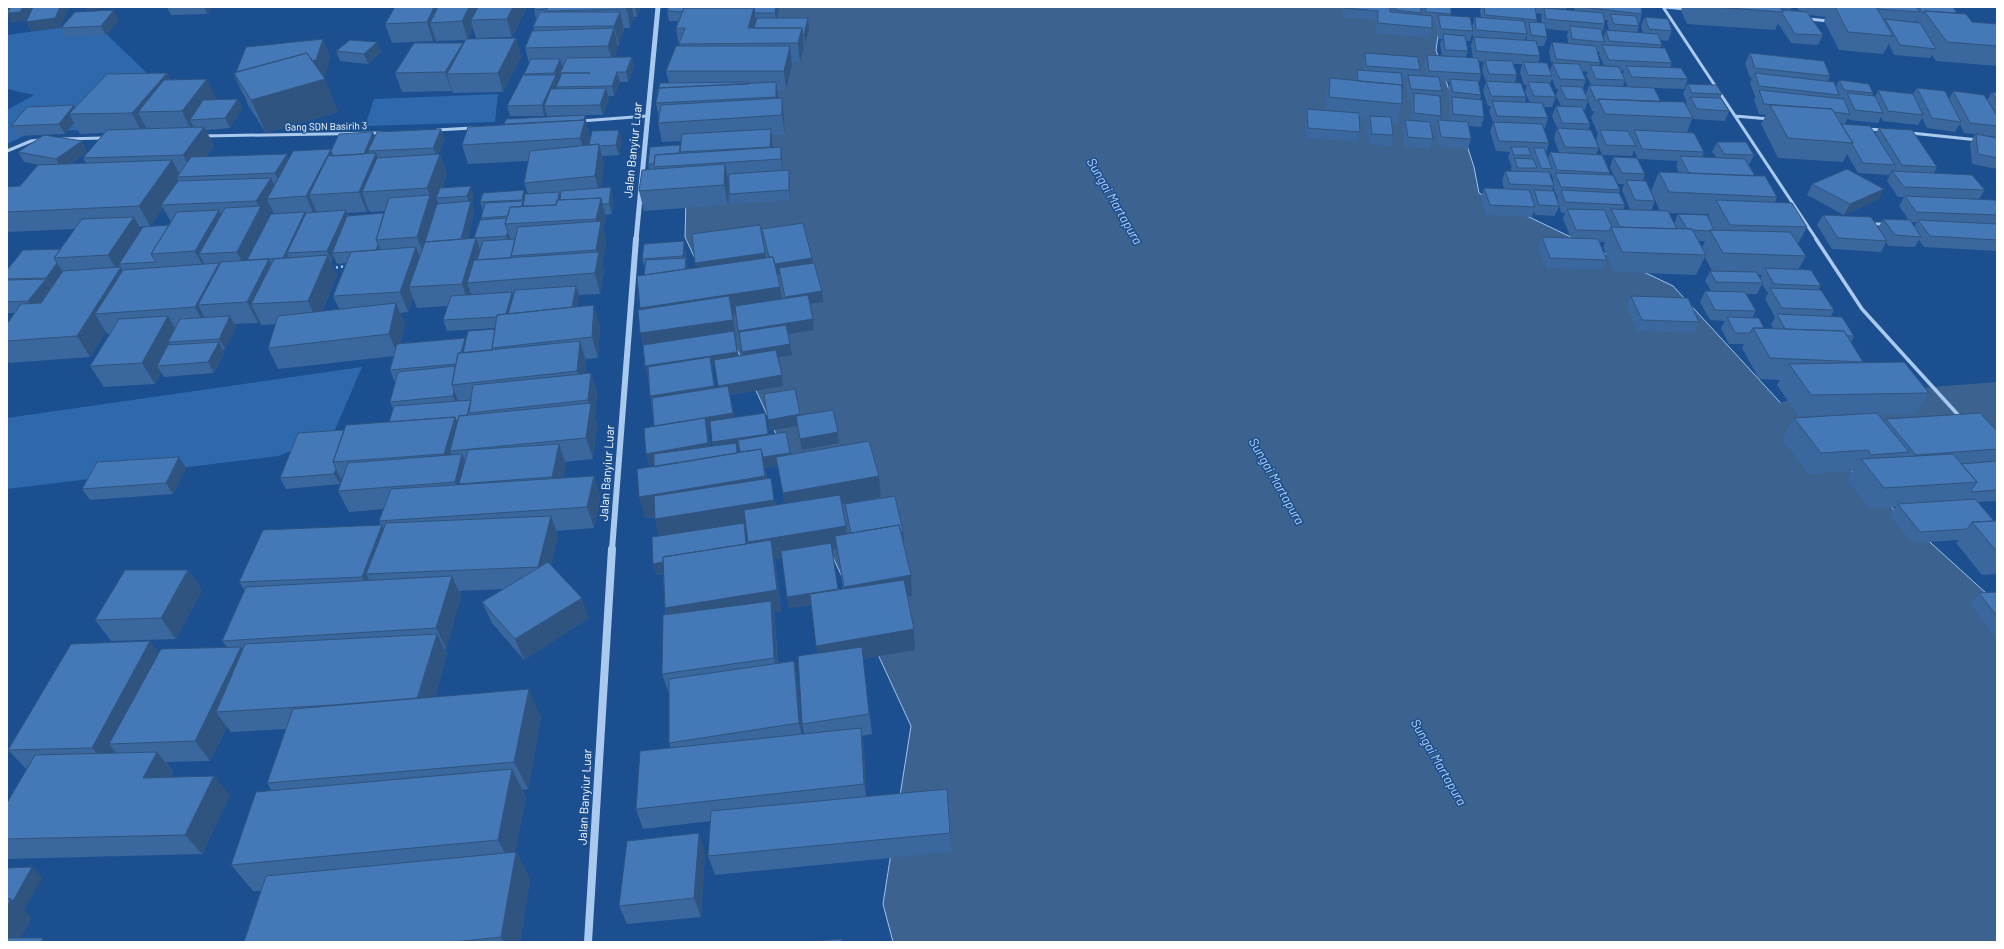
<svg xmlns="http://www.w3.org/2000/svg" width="2004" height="949" viewBox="0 0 2004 949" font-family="Barlow,sans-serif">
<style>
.green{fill:#2e69ad}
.water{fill:#3c6290;stroke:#9cc4f0}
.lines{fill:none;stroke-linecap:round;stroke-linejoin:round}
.river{fill:#3c6290;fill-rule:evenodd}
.path{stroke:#a9c9ee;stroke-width:2.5;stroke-dasharray:2 3;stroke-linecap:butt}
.minor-far1{stroke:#a9c9ee;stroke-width:3}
.minor{stroke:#a9c9ee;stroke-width:3.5}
.tertiary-far2{stroke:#a9c9ee;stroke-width:5}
.tertiary-far1{stroke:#a9c9ee;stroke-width:6}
.tertiary{stroke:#a9c9ee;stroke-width:8}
.wall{fill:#3a679d;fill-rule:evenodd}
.shaded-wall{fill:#305480}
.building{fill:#4478b7;stroke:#305480}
.labels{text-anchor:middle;stroke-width:3;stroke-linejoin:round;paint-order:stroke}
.far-street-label{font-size:10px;fill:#fff;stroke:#1b4f8f}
.street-label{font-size:12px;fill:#fff;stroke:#1b4f8f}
.water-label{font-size:13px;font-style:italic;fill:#b5d3f5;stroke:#1b4f8f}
</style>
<rect width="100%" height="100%" fill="#1b4f8f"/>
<path class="green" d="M95 23 149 75 81 130 32 132 7 144V110L34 95 7 89V35Z
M498 94 495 122 365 126 374 99Z
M362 367 334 432 279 456 7 489V418Z"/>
<path class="water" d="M707 7H1442L1436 50 1474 167 1479 193 1673 286 1800 424 1997 603V942H893L883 904 911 726 685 237 688 117Z"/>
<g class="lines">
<path class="river" d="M1997 382V434L1807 451 1767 463 1739 455 1727 435 1739 415 1800 397Z"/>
<path class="path" d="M331 268 348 266"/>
<path class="minor-far1" d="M1663 7 1817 240
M1665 7 1686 9
M1808 19 1829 21
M1735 116 1769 119
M581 121 647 116
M1867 129 1882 130
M437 130 472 128
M1911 133 1978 140
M203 136 382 133
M61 139 104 138
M7 151 31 141 40 140
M1874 224H1886"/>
<path class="minor" d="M1816 239 1862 309 1960 417"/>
<path class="tertiary-far2" d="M636 240 658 7"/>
<path class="tertiary-far1" d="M612 550 636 239"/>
<path class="tertiary" d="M588 942 612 549"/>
</g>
<path class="wall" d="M167 7H213L207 14 171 15Z
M527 7 512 37 476 38 473 28 468 39 516 38 521 57 503 92 453 93 452 90V91L402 92 395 73 463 43V44L466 40 436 41 435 38 433 41 392 43 385 24Z
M641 7 637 17H634L630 28H624V30L619 45H618V47L615 57H632L634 67 628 82H620L614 96H608L609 98 603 115H585L587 125V127L590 139 588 145 622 140 619 155 602 156 604 164 601 187 613 197 612 214 605 215 606 218 603 229 606 241 602 266 604 272 600 294 579 295 577 306 600 325 598 358 585 359 586 361 585 373H591L597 393 595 418 597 424 593 459 565 462 566 465 563 478 594 476 600 497 594 528 556 531 558 536 551 565 589 618 524 660 492 623 482 602 504 589 459 591 461 597 446 649H445L447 654 435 697 541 717 528 789 522 790 526 797 515 852H516L530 879 520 942H244L261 891H253L231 865 272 791 267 783 286 729 231 732 227 727 210 761 166 762 173 772 171 777 230 795 202 854 7 859V803L27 770 8 750 150 641 159 653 227 647 222 641 245 591 239 582 381 525 379 521 384 509 349 512 338 491 342 480 340 484 286 489 280 478 344 430 389 422 393 409 390 402 396 381H394L390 370 394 356 278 369 268 348 276 324 261 325 259 320 258 323 234 324 236 327 225 349 223 350 224 353 214 373 164 377 161 372 155 384 104 387 90 366 110 334H108L106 332 90 357 9 363 7 360V324L15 313H7V270L61 249 75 229 7 232V187L20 186 39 165 24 162 18 152 82 141 87 152 70 164 86 163 83 158 104 133 80 134 74 123 65 134 18 136 11 126 76 107 167 73 171 80 216 98 215 100 238 99 242 109 230 128 206 130 214 146 206 157 287 154 289 159 331 151 373 132 375 137 445 139 438 154H440L447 174 442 187 474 196 472 203 474 211 468 239 474 238 481 220V218L483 211 480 202 524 190 525 195 528 194 524 183 528 161 468 164 462 145 504 124 583 115 547 116 546 112 544 116H510L507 106 524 75V74L529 63 525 48 534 31 533 27 536 19 534 10ZM561 74V75L558 83 557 81ZM437 200 438 204 435 210 434 208ZM163 208 171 222 169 225 141 230 139 227 150 226ZM368 209 370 212 385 211 384 213 348 216 347 213 367 212ZM272 210 274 214 268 220 267 218ZM334 257 337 264 346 263 333 296 339 309 322 311 337 276 331 262 332 261ZM413 298 417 308 448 306 443 320 447 331 495 328V329L466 340 465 338 400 344 405 324 400 313 408 312Z
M1343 7H1390V12L1394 13V7H1421L1420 15H1423V11L1424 7H1451V16L1473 31 1470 41H1466L1468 51 1466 57 1473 58 1471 46 1473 38 1472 27 1475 17 1481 18 1480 10 1481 7H1567L1566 10 1574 11V7H1641L1642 14 1639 24V26L1637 33H1643L1641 26 1645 17 1672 31 1668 41 1660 40 1662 45 1660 48 1672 63 1670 67 1688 79 1684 89 1654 88 1661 102 1686 106 1687 102 1683 94 1687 84 1722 94 1720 98 1729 111 1725 121 1692 119 1687 132 1704 152 1702 157H1716L1712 152 1717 142 1754 155 1749 165 1755 176 1777 197 1775 202 1807 227 1798 244 1806 256 1798 270 1821 286 1818 290 1834 310 1831 316 1854 336 1851 342 1863 362 1862 363 1929 393 1915 414H1878L1884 422 1886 419 1997 431V501L1978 502 1994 521H1997V574L1982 575 1956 543 1959 540 1912 543 1890 515 1896 507 1870 509 1847 480 1853 471 1808 474 1782 439 1794 418 1839 415 1798 416 1777 385 1780 380 1759 379 1742 348 1744 344H1729L1721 328 1725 321 1710 320 1700 302 1705 291H1711L1705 281 1710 271H1712L1705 257 1696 275 1614 272 1603 247 1605 242H1599L1607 260 1603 270 1546 268 1538 248 1542 237 1571 238 1563 219 1565 213H1561L1559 206 1555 216 1535 215 1534 211 1532 217 1486 215 1481 198 1484 188 1504 189 1502 181 1505 171H1512L1511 168 1512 165H1511L1508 157 1510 152 1496 151 1490 132 1493 122 1489 111 1491 106H1488L1483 91 1486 82 1482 70 1484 62 1479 61 1481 74 1479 84 1481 95 1480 100 1484 117 1481 127 1468 126 1471 139 1468 149 1439 147 1436 130 1437 126 1431 125 1433 139 1430 149 1405 147 1403 131 1405 120 1412 121 1411 103 1412 99H1408L1406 85 1408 79 1402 78 1403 89 1402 93V104L1398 123H1392L1393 135 1391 146 1369 144 1367 126 1369 120 1359 119 1360 132 1358 142 1306 138 1305 120 1307 109 1325 111 1326 97 1330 78 1355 80 1357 70H1364L1363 63 1365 53 1420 70 1419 76H1426L1424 64 1427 55 1442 56 1440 44 1442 39H1438L1436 25V23L1432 22V28L1430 38 1376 33V20L1343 17ZM1536 13 1542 14 1541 18 1542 23H1537V20ZM1604 20H1608L1607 23 1609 30H1606L1603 38 1602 34 1605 24ZM1546 29 1568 31 1567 36 1568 43 1552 42 1549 52 1552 65 1550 71 1538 63 1540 56 1537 46H1544L1547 37ZM1526 34 1527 41 1525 40ZM1597 51 1600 52 1599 54 1604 66H1599L1600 63ZM1513 64H1522L1520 72 1524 85H1527L1525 92 1530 103H1525L1526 97 1515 82 1517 75ZM1620 70 1624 71 1622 75ZM1582 71 1588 72 1586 75 1591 85H1589L1586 94 1583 88 1586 80ZM1552 79 1556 89H1558L1556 96 1561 106H1556L1552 116 1557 128 1554 138 1559 153 1550 152 1548 159 1546 153 1549 143 1543 128H1545L1548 118 1544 107H1552L1556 97 1550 84ZM1625 80 1628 87 1623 86ZM1440 81 1450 82 1448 89 1450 102 1449 107 1450 120H1440L1441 116 1440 98 1442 91ZM1588 101 1592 111H1594L1591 118 1598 134 1596 140 1602 155 1596 154 1599 148 1588 130 1590 124 1583 110H1585ZM1634 150 1638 159 1678 161 1676 166 1679 172H1659L1651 191 1660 211H1651L1655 201 1643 181 1645 174 1613 157 1610 167 1618 184H1624L1622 190 1630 210H1623L1625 205 1619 193 1620 190 1609 175 1610 173 1603 155 1632 156ZM1551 173 1553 179 1552 182 1550 175ZM1553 187 1558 198 1557 200 1552 191ZM1668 213 1709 214 1708 218 1678 214 1674 224ZM1698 241H1705L1702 248ZM1757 275H1762L1760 279ZM1762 284 1768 293 1765 299 1775 317 1771 325 1773 328H1764L1752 318 1756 311 1746 294H1757Z
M1682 7H1792L1790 10 1782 9V10L1799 11 1797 7H1953L1957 13 1972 22 1997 24V66L1936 61 1932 55 1930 58 1894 55 1889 44 1883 54 1839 50 1824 21 1826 17 1809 15 1823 35 1818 45 1791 43 1778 23 1775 30 1687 24 1681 11ZM1883 19 1915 22 1916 20 1917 22 1885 19 1884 21Z
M779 10 777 18H808L809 28 805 45H804V47L800 62H792V65L786 90H777L778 98 784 117 785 135H772L773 147H781L784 170 790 180V200L730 204 729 194V183L728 205 644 211 639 191 649 169 648 164 681 147V141L662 142 658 123 659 119 656 103 657 95V93L669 83 666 71 679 46 676 28 678 21H669L667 11Z
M119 20 106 35 66 37 61 28Z
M323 39 330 57 324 78 338 112 266 133 248 105 244 95H243L234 76 235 75 234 73Z
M377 42 381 52 368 64 340 61 336 51Z
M1750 53 1830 76 1828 81 1836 87 1839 80 1873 93 1872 96 1875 97 1878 90 1913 94 1917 88 1949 99 1953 91 1987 100 1992 92 1997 93V137L1985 136 1997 138V169L1972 164 1970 144 1975 134 1964 133 1960 124 1955 132 1927 128 1922 118 1918 125 1883 121 1881 117 1878 123 1849 120 1848 118 1845 124 1875 134 1879 128 1937 167 1934 173 1985 190 1979 199 1997 202V251L1924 247 1919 240 1915 247 1889 246 1886 242 1881 252 1832 249 1817 225 1823 215 1878 228 1883 219 1909 220 1899 206 1904 197H1898L1887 181 1892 171H1894L1893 169 1889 175 1858 173 1847 154 1843 162 1778 158 1761 124 1766 115 1759 114 1754 100 1756 96H1755L1750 83 1752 78H1750L1745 63ZM1911 222H1917L1914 227Z
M1812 184 1879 199 1844 215 1807 195Z
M760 225 765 258H768L764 240 762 229 813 263 823 302 810 304 813 319 814 330 788 334 792 355 778 357 783 386 730 395 734 417 768 435 791 454 879 476 881 497 842 504 847 534 850 533 846 515 845 504 904 543H903L912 596 907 597 914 629 915 650 863 659 872 734 862 736 864 748 866 796 950 833 952 852 715 875 708 856 711 821 643 829 636 809 671 748 669 743V694L662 674 666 615 665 608 663 574 656 575 659 536 655 517 645 518 654 467V464L649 465 646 454 654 427 648 377 645 366 640 308 645 269 642 259 686 251V258L688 269 696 268ZM777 274H780L784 299H782ZM733 315H736L743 355 738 356ZM715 366 719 387 715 388 712 367ZM711 427 713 446H710L708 428ZM739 449 740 452 738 453 737 450ZM778 466 785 504 776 505 767 479 765 468ZM746 526 748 543 747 544 745 527ZM837 549 843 589 838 590 832 550ZM782 558 789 608 811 605 818 653 802 724 804 734H802L798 682 794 661 778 664 775 621 773 612 781 611 775 559Z
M1631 296 1699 322 1694 333 1637 331 1626 306Z
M186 468 173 494 90 500 82 489Z
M188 570 202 590 176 639 111 641 95 620Z
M1997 592V639L1970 604 1979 593Z
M705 853 701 917 627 924 619 906Z"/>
<path class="shaded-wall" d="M7 7H34L25 21 12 23 8 16 7 18Z
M60 7H69L60 28 31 31 26 22Z
M85 7H110L87 11Z
M204 7H213L207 14Z
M434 7H447L430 23 435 38 433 41 427 22Z
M469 7H483L471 20 473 28 468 40 462 21Z
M513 7H527L512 37 507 19Z
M627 7H632L634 18 630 28 627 9Z
M636 7H641L637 17 635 7Z
M776 7H779V10L776 23 775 13Z
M754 8 757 26 754 35 748 28Z
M114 10 119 20 106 35 101 26Z
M620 12 624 30 619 45 614 26Z
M808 18 809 28 805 45 804 35Z
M614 28 618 47 613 65 608 46Z
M802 28 804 47 800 62 798 43Z
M516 38 521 57 503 92 498 73Z
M323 39 330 57 324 79 272 85Z
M377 42 381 52 368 64 364 54Z
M463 43 468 61 447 74 452 90V91L445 72Z
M790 46 792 65 786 90 784 71Z
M632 57 634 67 628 82 626 72Z
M560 59 563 69 560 73 561 74 557 81 558 84 556 87 557 88 549 105 544 106 546 112 544 116 542 105 555 76 554 73Z
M617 72 620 82 614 96 612 86Z
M167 73 176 92 138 112 146 128 142 133 132 113Z
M234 76H235L244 95H243Z
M207 79 216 98 200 120H190L194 127 191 130 182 111Z
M325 79 338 112 266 133 251 100Z
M776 82 779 101 778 116 776 97Z
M606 88 609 98 603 115 600 105Z
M782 98 784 117 785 135 782 115Z
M238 99 242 109 230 128 225 118Z
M74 105 80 114H69L74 123 65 134 59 124Z
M585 115 587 125V127L590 139 585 158 580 138 582 127Z
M204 127 214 146 193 175 183 155Z
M441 129 445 139 437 158 433 148Z
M771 129 773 148 772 160 770 147Z
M619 130 622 140 619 155 616 145Z
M373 132 377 143 368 151 371 157 363 155Z
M82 141 87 152 62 169 56 159Z
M599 144 604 164 600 196 595 176Z
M781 147 783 167 784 179 781 159Z
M331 149 339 169 309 195 317 213 315 217 306 196Z
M376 153 384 173 362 192 368 209 367 212 359 192Z
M287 154 295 174 284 193 275 173Z
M440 154 447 174 438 198H436L437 200 434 208 437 215 425 257 417 237 430 195 427 188Z
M172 160 181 177H177L180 183 161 205 163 208 150 226 139 206Z
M725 164 729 184 728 205 724 185Z
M789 170 790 180V200L789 190Z
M271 178 280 197 267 199 272 210 267 218 271 226 247 272 237 252 260 209 256 201Z
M471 186 474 196 472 203 474 211 465 251 461 240 470 205 467 196Z
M611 187 613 197 612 214 609 204Z
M1884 189 1879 199 1844 215 1850 204Z
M524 190 527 201 518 216 523 202 522 200Z
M559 192 562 202 556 213Z
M601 198 606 218 603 229 606 241 602 266 604 272 600 294 595 273 598 256 596 250 599 232 596 219Z
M219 210 229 230 199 254 207 269 206 272 195 251Z
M346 210 350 221 332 253 334 257 332 261 327 251Z
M305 212 310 222 287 253 291 262 283 258Z
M134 217 145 237 119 264 133 287 95 314 106 332 90 357 77 336 118 272 108 255Z
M508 232 511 242 510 247 506 236Z
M476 238 483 258 467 283 472 296 469 305 462 284Z
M684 241 686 251 685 267 683 256Z
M378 244 382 255 376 250Z
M416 247 424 268 409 287 413 298 408 312 400 292Z
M765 253 768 274 699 284 695 263Z
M328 255 337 276 317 321 308 301Z
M686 258 689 268 687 283 685 272Z
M812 258 814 269 779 268 780 274 772 275 770 265Z
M269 259 278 280 251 304 259 320 258 323 247 302Z
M57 263 64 273 52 288 46 278Z
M219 263 230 284 198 305 208 324 206 328 195 307Z
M46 279 52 290 35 312 28 301Z
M576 286 579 296 575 320 572 309Z
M780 287 783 307 733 315 739 363 712 367 716 397 653 407 650 396 711 367 648 377 645 366V354L640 333 645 329 640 308Z
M822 291 823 302 786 307 785 297Z
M512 292 515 302 513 314 505 316Z
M396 303 405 324 398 355 389 334Z
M594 305 600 325 598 358 592 337Z
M168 316 180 337 168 342 173 350 157 366 161 372 155 384 142 363Z
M230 316 236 327 225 349 219 339Z
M813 319 814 330 740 342 738 331Z
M465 338 469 349 459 363Z
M580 341 586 361 583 392 577 371Z
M219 342 224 353 214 373 208 362Z
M790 344 792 355 744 362 742 352Z
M591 373 597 393 595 418 597 424 593 459 586 438 590 407 588 400Z
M782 375 783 386 730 395 735 423 708 428 711 454 649 465 646 454 657 436 654 426 721 396 718 386Z
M454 390 458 401 457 407 453 396Z
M765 413 770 445 737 450 738 454 714 453 712 442Z
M800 414 802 425 769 431 768 420Z
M455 417 463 438 450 451 455 465 453 475 444 454Z
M838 432 839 443 802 450 800 439Z
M559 444 566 465 559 498 552 477Z
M790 453 792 464 765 468 769 497 645 518 639 497 741 461Z
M462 454 471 475 459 484 465 498 464 503 455 482Z
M179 457 186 468 173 494 166 483Z
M336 469 342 480 340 484 334 474Z
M594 476 600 497 594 528 587 507Z
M879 476 881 497 786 514 783 493Z
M771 478 778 521 745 527 749 559 656 575 653 564 660 540 655 519Z
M551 516 558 536 546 587 538 567Z
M382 525 393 546 366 574 376 592 374 598 362 577Z
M846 526 849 547 835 536 837 549 775 559 781 611 773 612 775 621 778 678 774 658 671 629 665 608 752 563 748 542Z
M903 532 904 543 854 552 853 541Z
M188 570 202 590 176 639 161 618Z
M911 575 912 596 847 608 844 587Z
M452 576 461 597 446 649 436 628Z
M838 589 840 600 789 608 787 597Z
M582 598 589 618 524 660 515 639Z
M914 629 915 650 863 659 872 734 863 659 820 666 816 646Z
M437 634 447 654 428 721 417 701Z
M150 641 166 662 109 744 117 754 110 768 92 748Z
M241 647 255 668 216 712 227 727 210 761 195 741Z
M794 661 798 682 803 743 799 723Z
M529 689 541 717 528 789 514 762Z
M861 728 864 748 867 804 864 784Z
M157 752 173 772 160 798 143 778Z
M512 769 526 797 512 867 498 840Z
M214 776 230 795 202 854 185 835Z
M699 833 705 853 701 917 694 898Z
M516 852 530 879 520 942H504L501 937Z
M32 867 43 877 24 910 32 918 19 942H7V907L11 899Z
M43 938 48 942H41Z"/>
<path class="building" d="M11 7H23L20 12 7 13Z
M33 7H60L55 18 26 22Z
M395 7H434L427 22 385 24Z
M438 7H469L462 21 430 23Z
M478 7H513L507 19 471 20Z
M535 7H548L547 9 534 10Z
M548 7H627V9L546 11Z
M669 7H776L775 13H755L754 8H684L682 12 667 11Z
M1344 7H1390V12L1432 16V28L1378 23V11L1344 8Z
M1396 7H1421V13L1396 10Z
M1425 7H1451V14L1426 12Z
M1484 7H1535L1537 20 1485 15Z
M1581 7H1641L1642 14Z
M1714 7H1780L1783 12Z
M1835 7H1876L1893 36 1848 32Z
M1876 7H1916L1920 12 1877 9Z
M1919 7H1953L1957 13 1924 11 1923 14Z
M684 8H754L748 28H802L798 43 679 44 685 28H676Z
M1544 8 1603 13 1605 24 1546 19Z
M114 10 101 26 61 28 75 12Z
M1782 10 1807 12 1823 35 1795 34 1782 13 1783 12Z
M1924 11 1966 14 1972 22 1997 24V46L1947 42Z
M540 12H620L614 26 533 27Z
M1610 14 1636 16 1639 26 1614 24Z
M1438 15 1470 17 1473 31 1441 29Z
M1475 17 1524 21 1527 34 1476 30Z
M1645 17 1668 19 1672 31 1649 29Z
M757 18H808L804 35H803L802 28H754Z
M1885 19 1920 23 1936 49 1900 45Z
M1529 22 1545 23 1547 37 1531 35Z
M1570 26 1601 29 1604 42 1572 39Z
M614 28 608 46 525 48 532 31Z
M1606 30 1658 34 1662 45 1609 41Z
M1443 34 1465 36 1468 51 1445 50Z
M1474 37 1536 41 1540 56 1476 51Z
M516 38 498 73 447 74 466 39Z
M323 39 316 60 312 61 307 53 236 72 246 47Z
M350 40 377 42 364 54 336 51Z
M1552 42 1596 46 1600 63 1556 59Z
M414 43H463L445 72 395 73Z
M1602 45 1665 48 1672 63 1609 60Z
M676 46H790L784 71H666Z
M307 53 325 79 251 100 234 73Z
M1365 53 1418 57 1420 70 1366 66Z
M1750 53 1824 61 1830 76 1755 68Z
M1427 55 1478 58 1481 74 1429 71Z
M632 57 626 72H617L612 86 556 87 562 73H590H560L567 58Z
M531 59H560L554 73 524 74Z
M1485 60 1512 61 1517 75 1489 74Z
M1523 62 1547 63 1552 76 1528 75Z
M1552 63 1579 64 1586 80 1560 79Z
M1590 65 1619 67 1625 80 1596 79Z
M1626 66 1681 68 1688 79 1632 77Z
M1357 70 1401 73 1403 89H1402V85L1358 81Z
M167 73 132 113 69 114 107 74Z
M1755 73 1834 82 1839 95 1759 86Z
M523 75H556L542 105 507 106Z
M1408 75 1439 77 1442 91 1411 89Z
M1330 78 1402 85V104L1329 97Z
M207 79 182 111 138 112 164 80Z
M1450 79 1478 81 1481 95 1453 92Z
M1839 80 1869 84 1873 93 1844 90Z
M1486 81 1521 83 1526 97 1491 96Z
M750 82 749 84 659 88 658 93H657L660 83Z
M776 82V97L656 103 659 88Z
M1528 82 1549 83 1556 97 1534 96Z
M1687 84 1717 85 1722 94 1692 93Z
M1589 85 1654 88 1661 102 1598 99 1597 101H1596Z
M1560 86 1582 87 1588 100 1566 99Z
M606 88 600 105 544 106 551 89Z
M1917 88 1945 91 1961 122 1932 118Z
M1759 90 1844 99 1850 114 1834 112 1832 109 1764 104Z
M1878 90 1913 94 1923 115 1888 111Z
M1953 91 1984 95 1997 116V126L1970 123Z
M1992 92 1997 93V101Z
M1414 93 1440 96 1441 116 1414 113Z
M1847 93 1875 96 1883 113 1855 110Z
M1452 97 1482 100 1484 117 1453 114Z
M1690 97 1721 98 1729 111 1697 109Z
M782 98V115L658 123 661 105Z
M238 99 225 118 190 120 203 100Z
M1598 99 1684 102 1693 118 1605 114Z
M1492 101 1542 103 1548 118 1497 116Z
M74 105 59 124 11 126 27 107Z
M1770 105 1832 109 1853 143 1788 138Z
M1556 106 1582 107 1590 124 1562 123Z
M1307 109 1359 113 1360 132 1308 128Z
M585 115 584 120 504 124 506 119Z
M1370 116 1391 117 1393 135 1372 134Z
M585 120 580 138 462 145 468 127Z
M1405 120 1430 122 1433 139 1408 137Z
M1438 120 1468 122 1471 139 1441 137Z
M1493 122 1542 124 1549 143 1499 141Z
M1841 124 1870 126 1895 165 1863 163 1852 144 1853 143Z
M204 127 183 155 83 158 107 130Z
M1557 128 1591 130 1599 148 1565 147Z
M1879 128 1912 130 1937 167 1902 165Z
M441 129 433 148 368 151 377 132Z
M771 129 770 147 680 152 682 134Z
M619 130 616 145 599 146V144L589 145 592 131Z
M1600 130 1628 131 1636 146 1606 145Z
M1634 130 1694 133 1704 152 1642 149Z
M373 132 364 154 333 156 331 151 339 134Z
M1976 134 1997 138V158L1978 154Z
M44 135 82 141 56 159 18 152Z
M1717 142H1746L1754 155 1724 154Z
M599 144 595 176 524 183 530 151Z
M680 145 679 153 655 155 654 164H648L650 147Z
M781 147V159L654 167 655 155Z
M1511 147H1528L1531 155H1514Z
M1534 148H1544L1552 169 1541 168Z
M331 149 306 196 267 199 293 151Z
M1550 152 1602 155 1610 173 1557 170Z
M376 153 359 192 309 195 328 156Z
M287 154 275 173 177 177 191 157Z
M440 154 427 188 362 192 377 158Z
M1680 156 1745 159 1755 176 1689 173Z
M1613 157 1637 158 1645 174 1622 173Z
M1514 158 1533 159 1537 168H1518Z
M172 160 139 206 7 212V187L20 186 38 165Z
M725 164 724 185 639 191 642 170Z
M1847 169 1884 189 1850 204 1812 184Z
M789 170V190L729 194V174Z
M1505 171 1549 172 1554 186 1510 184Z
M1892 171 1972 175 1985 190 1904 187Z
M1659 172 1765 176 1777 197 1669 192Z
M1555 173 1613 175 1620 190 1561 187Z
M271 178 256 201 161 205 178 181Z
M1626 180 1646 181 1655 201 1635 200Z
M471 186 467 196 436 198 440 188Z
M611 187 609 204H602L601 198 560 200 561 191Z
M1484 188 1529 190 1535 207 1490 205Z
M524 190 522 200 480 202 483 193Z
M1534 190 1554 191 1559 206 1539 205Z
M1561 190 1619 193 1625 205 1565 202Z
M559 192 558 200 556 205 523 206 525 194Z
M430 195 417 237 376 240 389 198Z
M1905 196 1995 200 1997 202V215L1916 212Z
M601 198 596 219 505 224 510 207 556 205 557 200Z
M1716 200 1792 203 1807 227 1730 225Z
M471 201 461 239 425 242 437 204Z
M523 201 521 207H510L508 216 481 218 485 203Z
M261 206 237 252 199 254 225 208Z
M1567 209 1604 210 1612 227H1611L1609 231 1576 230Z
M1611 209 1668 211 1677 229 1620 227Z
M219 210 195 251 151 254 177 212Z
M346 210 327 251 287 253 306 213Z
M305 212 283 258 247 260 271 214Z
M384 213 376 240 378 244 376 250 332 253 347 216Z
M1678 214 1707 215 1714 230H1710V231L1692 230V229H1687Z
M1823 215 1871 217 1887 241 1838 238Z
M134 217 108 255 54 258 82 219Z
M507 218 505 224 508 232 506 236 474 238 480 220Z
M1883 219 1910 220 1921 237 1895 235Z
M1918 220 1997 224V240L1930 236Z
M601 221 596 250 511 256 518 227Z
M803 223 812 258 775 264 773 257H769L762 229Z
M169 225 151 254 156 262 119 264 143 227Z
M760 225 765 253 695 263 692 234Z
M1611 227 1692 229 1706 255 1622 252Z
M1710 230 1790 232 1806 256 1723 253Z
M1542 237 1598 239 1607 260 1550 258Z
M476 238 462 284 409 287 425 242Z
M515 239 511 256V258L477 260 483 241Z
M684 241 683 256 642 259 644 244Z
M416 247 400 292 333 296 351 252Z
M61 249 54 258 57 263 46 278 7 279V270L23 250Z
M599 252 595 273 467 283 474 260Z
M328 255 308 301 251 304 274 259Z
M773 257 780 287 640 308 637 276Z
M686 258 685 269 644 275 646 260Z
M269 259 247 302 198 305 221 262Z
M219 263 195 307 95 314 123 270Z
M814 263 822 291 785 297 779 268Z
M121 267 77 336 7 341V324L21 304 41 303 63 271Z
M1765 268 1811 270 1821 286 1774 284Z
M1710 271 1756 272 1763 283 1716 282Z
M46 279 28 301 7 302V280Z
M576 286 572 307 508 314 515 290Z
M1770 288 1821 290 1834 310 1782 308Z
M1705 291 1745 292 1756 311 1715 310Z
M512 292 506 314 497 315V317L443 320 451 296Z
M808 295 813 319 738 331 735 306Z
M729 296 733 320 640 333 638 310Z
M1631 296 1688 298 1699 322 1642 320Z
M396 303 389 334 268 348 278 316Z
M594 305 592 337 492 348 497 315Z
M1777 314 1842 317 1854 336H1847L1844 331 1785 329Z
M168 316 142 363 90 366 119 319Z
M230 316 219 339 168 342 180 319Z
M1727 317 1759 318 1764 328H1753L1750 333H1735Z
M786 325 790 344 742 352 739 332Z
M1753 328 1844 331 1863 362 1770 358Z
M495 329 492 348 493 350 463 353 468 331Z
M734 331 737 352 645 366 643 345Z
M465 338 461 353H458L456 364 390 370 397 344Z
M580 341 577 371 452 385 458 353Z
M219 342 208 362 157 366 168 345Z
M776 350 782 375 718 386 714 360Z
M710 357 714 386 650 396 648 367Z
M1904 362 1929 393 1811 395 1789 364Z
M455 366 452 385 454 390 453 396 390 402 398 372Z
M591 373 588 400 469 413 473 385Z
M728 386 733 413 654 426 652 398Z
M795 389 800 414 768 420 764 394Z
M471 400 467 415 459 416 457 423 455 417 389 422 394 406Z
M591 403 586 438 450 451 459 416Z
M833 410 838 432 800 439 796 416Z
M765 413 768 434 712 442 710 421Z
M1877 413 1909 452 1871 455 1868 450 1821 453 1794 418Z
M1980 413 1997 431V449L1916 455 1886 419Z
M455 417 444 454 333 462 346 425Z
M705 418 708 443 646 454 644 428Z
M344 430 333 462 336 469 334 474 280 478 298 433Z
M786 432 790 453 763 457 761 449 740 452 738 440Z
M869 441 879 476 783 493 776 457Z
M736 443 737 453 654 467V454Z
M559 444 552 477 459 484 468 450Z
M761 449 765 476 639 497 637 469Z
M462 454 455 482 338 491 348 463Z
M1953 454 1977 482 1884 488 1861 459Z
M179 457 166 483 82 489 97 462Z
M1997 461V490L1972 492 1971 490 1977 482 1961 464Z
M594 476 587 507 379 521 391 489Z
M771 478 774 500 655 519 654 496Z
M840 495 846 526 748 542 744 510Z
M895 496 903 532H901L899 525 851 533 845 504Z
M1975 499 1994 521 1972 522 1967 529 1920 532 1898 504Z
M551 516 538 567 366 574 386 523Z
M1997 521V552L1972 522Z
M744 523 746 544 663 557V562L653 564 652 537Z
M382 525 362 577 239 582 263 530Z
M899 525 911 575 844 587 835 536Z
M771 540 777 590 665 608 663 557Z
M831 543 838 589 787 597 781 551Z
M548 562 582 598 515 639 482 602Z
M125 570H188L161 618 95 620Z
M452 576 436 628 222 641 246 587Z
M904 580 914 629 816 646 810 594Z
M1997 592V616L1979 593Z
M771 601 774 658 662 674 663 615Z
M437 634 417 698 333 705 216 712 245 644Z
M150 641 92 748 8 750 71 644Z
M241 647 195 741 109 744 161 649Z
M862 647 869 714 802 724 798 656Z
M794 661 799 723 669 743V679Z
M529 689 514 762 267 783 293 709Z
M861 728 864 784 636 809 640 751Z
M157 752 143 778 214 776 185 835 7 839V803L35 755Z
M512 769 498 840 231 865 256 792Z
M947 789 950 833 708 856 711 811Z
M699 833 694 898 619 906 627 841Z
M516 852 501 937 454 942H244L266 876Z
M32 867 13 901 11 899H7V868Z
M7 899H11L7 907Z
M7 938H43L41 942H7Z
M841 939 842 942H810Z"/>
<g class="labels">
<g class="far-street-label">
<text transform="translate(326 126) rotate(-1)" y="4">Gang SDN Basirih 3</text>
</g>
<g class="street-label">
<text transform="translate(633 150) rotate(-84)" y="4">Jalan Banyiur Luar</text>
<text transform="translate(607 473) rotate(-86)" y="4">Jalan Banyiur Luar</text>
<text transform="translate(585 797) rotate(-87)" y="4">Jalan Banyiur Luar</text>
</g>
<g class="water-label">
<text transform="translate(1115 201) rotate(60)" y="5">Sungai Martapura</text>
<text transform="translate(1277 481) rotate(60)" y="5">Sungai Martapura</text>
<text transform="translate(1439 762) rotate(60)" y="5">Sungai Martapura</text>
</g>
</g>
<rect width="2004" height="949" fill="none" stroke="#ffffff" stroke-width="16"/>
</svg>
